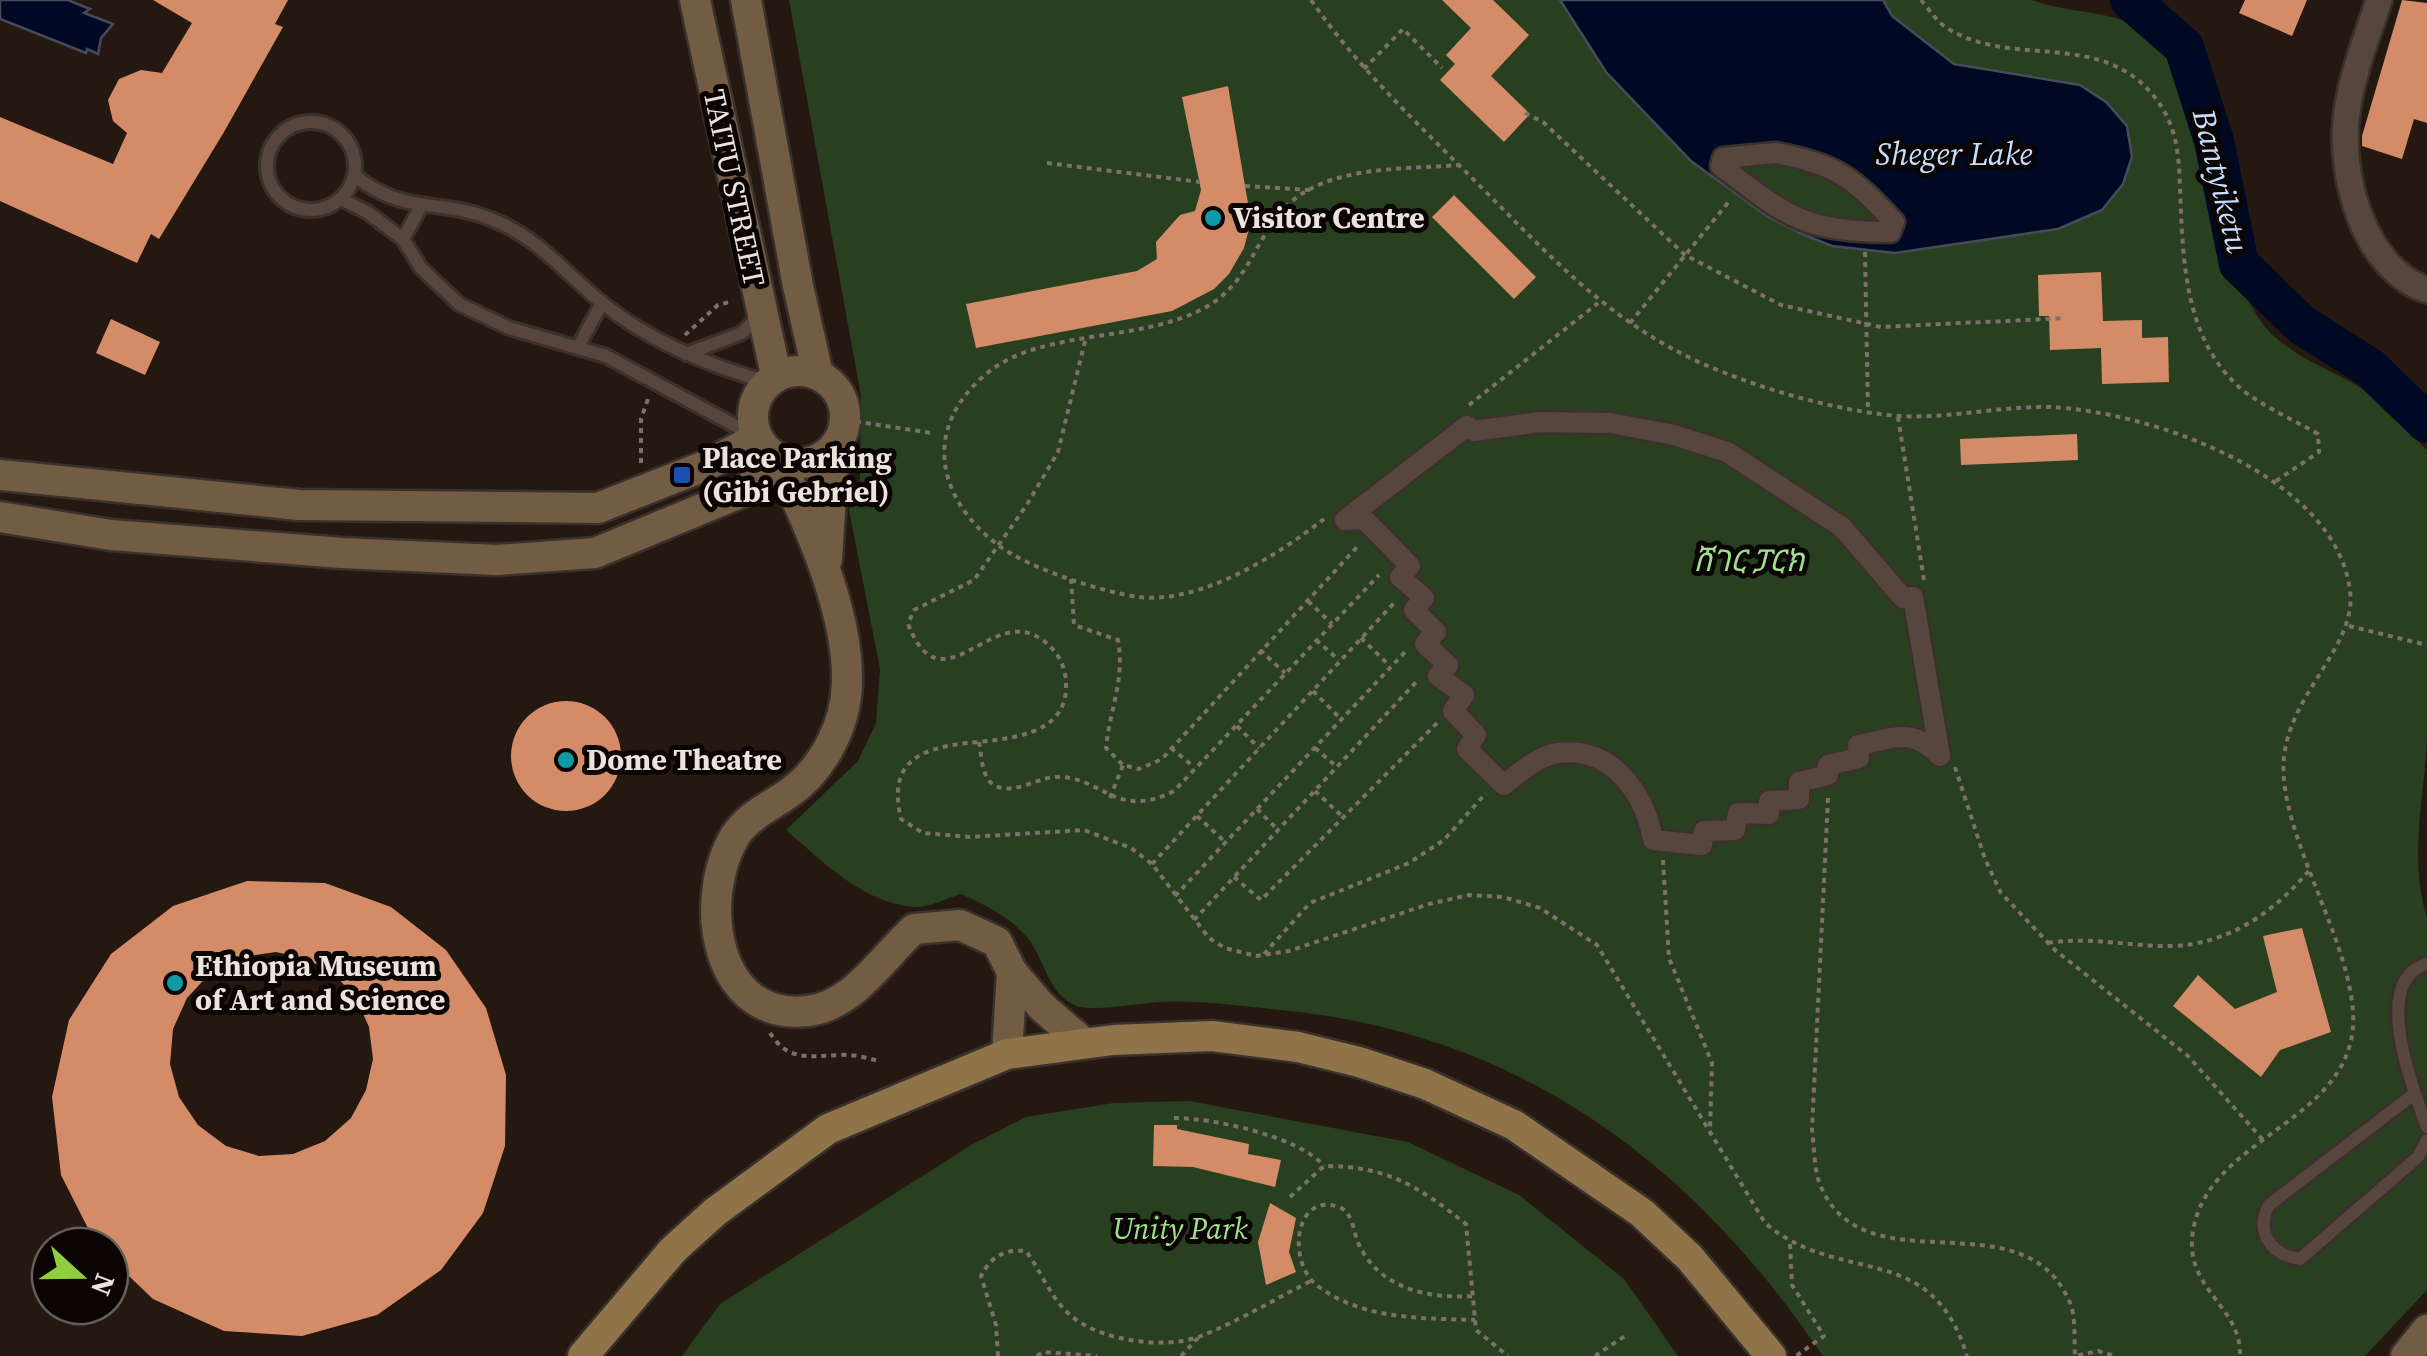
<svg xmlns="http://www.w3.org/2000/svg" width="2427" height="1356" viewBox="0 0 2427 1356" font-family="'Source Serif 4','Noto Sans Ethiopic',serif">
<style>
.green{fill:#284020}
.water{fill:#000923;stroke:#474a5b;stroke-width:2.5;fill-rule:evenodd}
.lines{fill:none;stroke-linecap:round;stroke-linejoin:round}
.river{stroke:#000923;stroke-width:40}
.building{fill:#d48c68;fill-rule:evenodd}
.service-casing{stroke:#3a312d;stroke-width:18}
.pedestrian-casing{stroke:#3a312d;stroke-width:25}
.minor-casing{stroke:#3a312d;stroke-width:30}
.secondary-casing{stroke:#3a312d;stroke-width:35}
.primary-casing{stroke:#3a312d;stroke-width:35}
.path{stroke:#7c7069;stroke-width:4;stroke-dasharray:5 5;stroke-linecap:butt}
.service{stroke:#56463d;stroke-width:12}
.pedestrian{stroke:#56463d;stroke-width:20}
.minor{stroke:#56463d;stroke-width:25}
.secondary{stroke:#725d44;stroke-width:30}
.primary{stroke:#8f744a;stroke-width:30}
.culture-dot{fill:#0f9aa8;stroke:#0a0503;stroke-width:4}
.transit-dot{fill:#1a4fb4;stroke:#0a0503;stroke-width:4}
.labels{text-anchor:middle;stroke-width:10;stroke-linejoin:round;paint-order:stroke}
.street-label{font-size:30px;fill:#ece3dd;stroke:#0a0503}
.poi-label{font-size:30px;font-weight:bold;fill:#ece3dd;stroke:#0a0503;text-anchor:start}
.park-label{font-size:30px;font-style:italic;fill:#a1e18d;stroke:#0a0503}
.water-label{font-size:32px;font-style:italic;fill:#c5deff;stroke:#0a0503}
</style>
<rect width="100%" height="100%" fill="#251810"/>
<path class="green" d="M789 0H2031C2069 14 2112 10 2147 31 2215 71 2200 149 2216 215 2223 247 2239 286 2256 314 2284 360 2339 369 2379 400 2397 414 2410 435 2427 450 2427 545 2427 640 2427 735 2425 798 2408 856 2427 918V1290L2365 1356H1823C1691 1161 1519 1033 1280 1010 1240 1006 1200 1000 1160 1002 1140 1003 1093 1012 1077 1006 1049 996 1045 961 1029 940 1012 918 986 905 961 894 947 898 928 908 915 907 864 904 822 861 786 830L858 761 876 723 880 669 849 510 860 482 861 396Z
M1189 1101 1408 1142 1519 1195 1624 1279 1678 1356H682L720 1304 973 1144 1026 1117 1114 1103Z"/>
<path class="water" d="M0 0H68L90 9 84 13 113 24 101 38 98 54 87 49 86 53 0 19Z
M1560 0H1883L1892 16 1954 64 2080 85 2106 102 2127 126 2132 157 2123 184 2102 210 2058 229 1895 253 1832 246 1800 233 1767 216 1691 161 1606 72ZM1723 158 1816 161 1894 222 1890 232 1788 216Z"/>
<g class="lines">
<path class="river" d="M2130 0 2184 47 2214 141 2239 264 2302 325 2370 368 2427 423"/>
</g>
<path class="building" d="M153 0H288L275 24 283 27 224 132 159 239 151 234 137 263 0 201V117L113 164 127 133 113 121 108 100 119 79 141 70 162 73 192 23Z
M1442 0H1493L1529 35 1491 76 1530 114 1504 142 1440 80 1455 64 1446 55 1471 28Z
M2245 0H2307L2292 36 2239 13Z
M2402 0 2427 3V123L2414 119 2402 159 2362 146V136Z
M1228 86 1251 221 1244 248 1229 274 1214 289 1172 311 976 348 966 304 1137 271 1157 259 1156 242 1180 215 1195 211 1201 190 1182 97Z
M1454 195 1536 277 1514 299 1432 217Z
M2101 272 2103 321 2142 320V338L2168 337 2169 382 2102 384 2101 348 2050 350 2049 316H2039L2038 275Z
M111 319 160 342 145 375 96 353Z
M2077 434 2078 460 1961 465 1960 439Z
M511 756a55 55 0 1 1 110 0a55 55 0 1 1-110 0Z
M247 881 325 883 391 907 446 950 486 1008 506 1075 505 1146 483 1213 441 1270 377 1315 302 1336 224 1331 153 1299 110 1258V1246H97L61 1175 52 1097 69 1020 111 954 173 906ZM276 952 307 959 335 975 356 998 369 1027 373 1059 366 1090 351 1118 325 1141 293 1154 259 1156 226 1146 198 1125 179 1097 170 1064 173 1029 187 998 211 972 242 957Z
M2302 928 2331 1032 2280 1050 2261 1077 2173 1006 2198 975 2235 1009 2277 992 2263 936Z
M1154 1125H1177V1129L1249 1144 1248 1154 1281 1160 1275 1187 1193 1167 1153 1166Z
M1270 1203 1296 1218 1289 1252 1296 1272 1266 1285 1258 1242Z"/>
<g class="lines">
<g class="service-casing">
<path id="service" d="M267 166a44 44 0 1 1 88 0a44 44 0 1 1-88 0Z
M354 175C404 216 440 198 491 219 538 237 564 272 601 302 649 341 709 366 768 382
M341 199 367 212 403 239 421 268 459 304 509 328 606 356 756 437
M403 239 420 208
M578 347 602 303
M686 354 742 333 759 316
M2427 964C2370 979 2413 1090 2427 1127
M2414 1094 2269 1205C2255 1231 2270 1255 2300 1259L2418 1157 2427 1140"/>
</g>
<g class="pedestrian-casing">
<path id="pedestrian" d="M1776 153C1838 165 1852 177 1894 222L1890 232C1803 231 1789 218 1721 166L1723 158Z
M1540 422 1611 423 1674 435 1727 452 1842 527 1903 598 1913 597 1940 756C1911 727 1896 738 1858 745L1859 758 1828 765V775L1799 782V799L1769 801V814L1738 813 1735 830 1704 831 1702 845 1653 840C1645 794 1612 746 1558 753 1538 756 1520 772 1504 785L1467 749 1476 735 1453 711 1464 695 1438 676 1448 665 1425 644 1436 632 1414 610 1424 598 1400 577 1410 566 1364 519 1345 520 1467 426 1474 431Z"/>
</g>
<g class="minor-casing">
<path id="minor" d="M2379 0C2367 37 2352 74 2347 112 2338 173 2363 269 2427 290"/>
</g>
<g class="secondary-casing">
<path id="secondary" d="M695 0 776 375
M746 0 798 286 818 374
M753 417a46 46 0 1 1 92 0a46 46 0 1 1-92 0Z
M778 459C808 522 849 612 847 683 846 725 823 770 788 794 770 806 747 817 735 836 697 900 714 1022 808 1011 853 1006 882 958 914 929L960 925 997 942 1012 972 1042 1007 1084 1043
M0 475 299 505 598 508 705 466 757 438
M0 517 111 535 342 553 497 560 595 553 745 491 778 459
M827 559 834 448
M1007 1054 1012 972
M2406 1356 2427 1330"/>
</g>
<g class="primary-casing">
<path id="primary" d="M583 1356 673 1250 715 1212 828 1129 1007 1054 1113 1040 1212 1036 1298 1047 1359 1062 1425 1084 1514 1125 1642 1213 1690 1258 1771 1356"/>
</g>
<path class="path" d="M1311 0C1358 68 1418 124 1477 183 1548 254 1608 321 1701 363 1758 388 1826 408 1888 415 1941 421 1995 406 2049 407 2149 411 2336 475 2350 591 2357 646 2291 691 2284 757 2276 834 2358 948 2353 1027 2345 1124 2208 1138 2193 1231 2183 1289 2242 1306 2240 1356
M1921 0C1929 9 1937 22 1947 28 2011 69 2098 29 2153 95 2176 122 2179 153 2180 188 2183 259 2183 342 2245 392 2268 409 2294 420 2318 434L2319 452 2273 483
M1364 69 1403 29 1442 68
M1525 113 1543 122 1685 255 1781 305 1881 327 2065 318
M1047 163 1200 182
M1245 186 1310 190
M1865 252 1868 411
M1630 323 1731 199
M685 335 718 305 733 301
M1085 341 1058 452 1026 506 974 580 914 610 908 624C942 711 990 604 1041 639 1056 649 1066 665 1066 684 1068 737 1006 739 967 743 917 749 888 763 901 819L923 833 970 837 1084 830 1131 848 1152 864 1209 938 1225 948 1256 956 1289 951 1429 904 1469 895 1503 897 1540 908 1597 945 1765 1223C1840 1287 1931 1238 1967 1356
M1469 405 1598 303
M1898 417 1924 580
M846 420 932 433
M641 463V419L648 399
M1324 519C1278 555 1201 604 1139 597 1101 592 1028 568 998 545 935 497 923 427 986 374 1042 327 1143 344 1208 306 1248 282 1253 245 1281 212 1322 164 1402 170 1459 165
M1071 579 1074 625 1118 640C1125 680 1110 708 1106 748L1123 765 1139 769 1162 759 1358 546
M1308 601 1332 624
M2349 626 2427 645
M1361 638 1390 666
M1316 640 1339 660
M1260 650 1285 673
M1313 691 1341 719
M1237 726 1259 748
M979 742C982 756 981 777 994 785 1012 796 1036 778 1055 777 1102 775 1115 821 1174 791L1379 575
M1171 748 1194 767
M1315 748 1337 767
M1955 767 1985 859 2001 893 2055 950 2188 1056 2263 1140
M1315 791 1344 818
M1110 798 1123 765
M1828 798 1812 1129C1814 1145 1814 1166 1819 1182 1861 1293 2024 1192 2070 1303 2076 1317 2074 1340 2075 1356L2098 1351 2115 1356
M1257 809 1278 830
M1197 816 1225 842
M1663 860 1669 958 1712 1063 1710 1131
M1152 864 1394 603
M1234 877 1261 900 1437 723
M1175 896 1405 652
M1194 920 1419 679
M2048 943C2091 936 2130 947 2172 946 2230 944 2276 911 2311 868
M1264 954 1310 903 1409 863 1444 840 1486 793
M770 1033C788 1062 810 1056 840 1055 853 1054 867 1058 879 1061
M1174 1118C1212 1118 1299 1136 1324 1166
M1290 1197 1324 1166C1387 1166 1418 1186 1466 1224L1476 1330 1508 1356
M1790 1244 1792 1285 1824 1336 1796 1356
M1472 1296C1425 1299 1376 1287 1357 1240 1353 1228 1352 1212 1339 1207 1294 1191 1286 1264 1319 1287 1364 1320 1422 1318 1475 1320
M998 1356 996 1325 981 1276C991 1257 1003 1249 1026 1251 1041 1271 1050 1297 1069 1314 1098 1341 1165 1350 1201 1336 1239 1321 1275 1299 1311 1281
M1037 1356 1043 1352 1097 1356
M1181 1356 1198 1338
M1595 1356 1628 1334"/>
<use href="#service" class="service"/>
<use href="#pedestrian" class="pedestrian"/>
<use href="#minor" class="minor"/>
<use href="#secondary" class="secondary"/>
<use href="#primary" class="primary"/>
</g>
<g class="culture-dot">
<circle cx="1213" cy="218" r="10"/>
<circle cx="566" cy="760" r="10"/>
<circle cx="175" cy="983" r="10"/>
</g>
<rect class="transit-dot" x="672" y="465" width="20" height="20" rx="5"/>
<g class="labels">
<g class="street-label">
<text transform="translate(734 188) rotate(78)" y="10">TAITU STREET</text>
</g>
<g class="poi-label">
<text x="1233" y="228">Visitor Centre</text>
<text x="702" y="468">Place Parking<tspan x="702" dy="34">(Gibi Gebriel)</tspan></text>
<text x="586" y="770">Dome Theatre</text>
<text x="195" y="976">Ethiopia Museum<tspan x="195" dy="34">of Art and Science</tspan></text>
</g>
<g class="park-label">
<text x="1749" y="571">ሸገር ፓርክ</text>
<text x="1180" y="1239">Unity Park</text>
</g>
<g class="water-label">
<text x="1954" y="165">Sheger Lake</text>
<text transform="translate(2221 181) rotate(76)" y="11">Bantyiketu</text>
</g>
</g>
<g transform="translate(80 1276) rotate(111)"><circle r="48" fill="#0a0503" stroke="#645e5a" stroke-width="2.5"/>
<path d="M0-8L18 38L0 25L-18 38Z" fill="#92cd3f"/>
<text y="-15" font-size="28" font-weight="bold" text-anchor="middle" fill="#ece3dd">N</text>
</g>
</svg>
